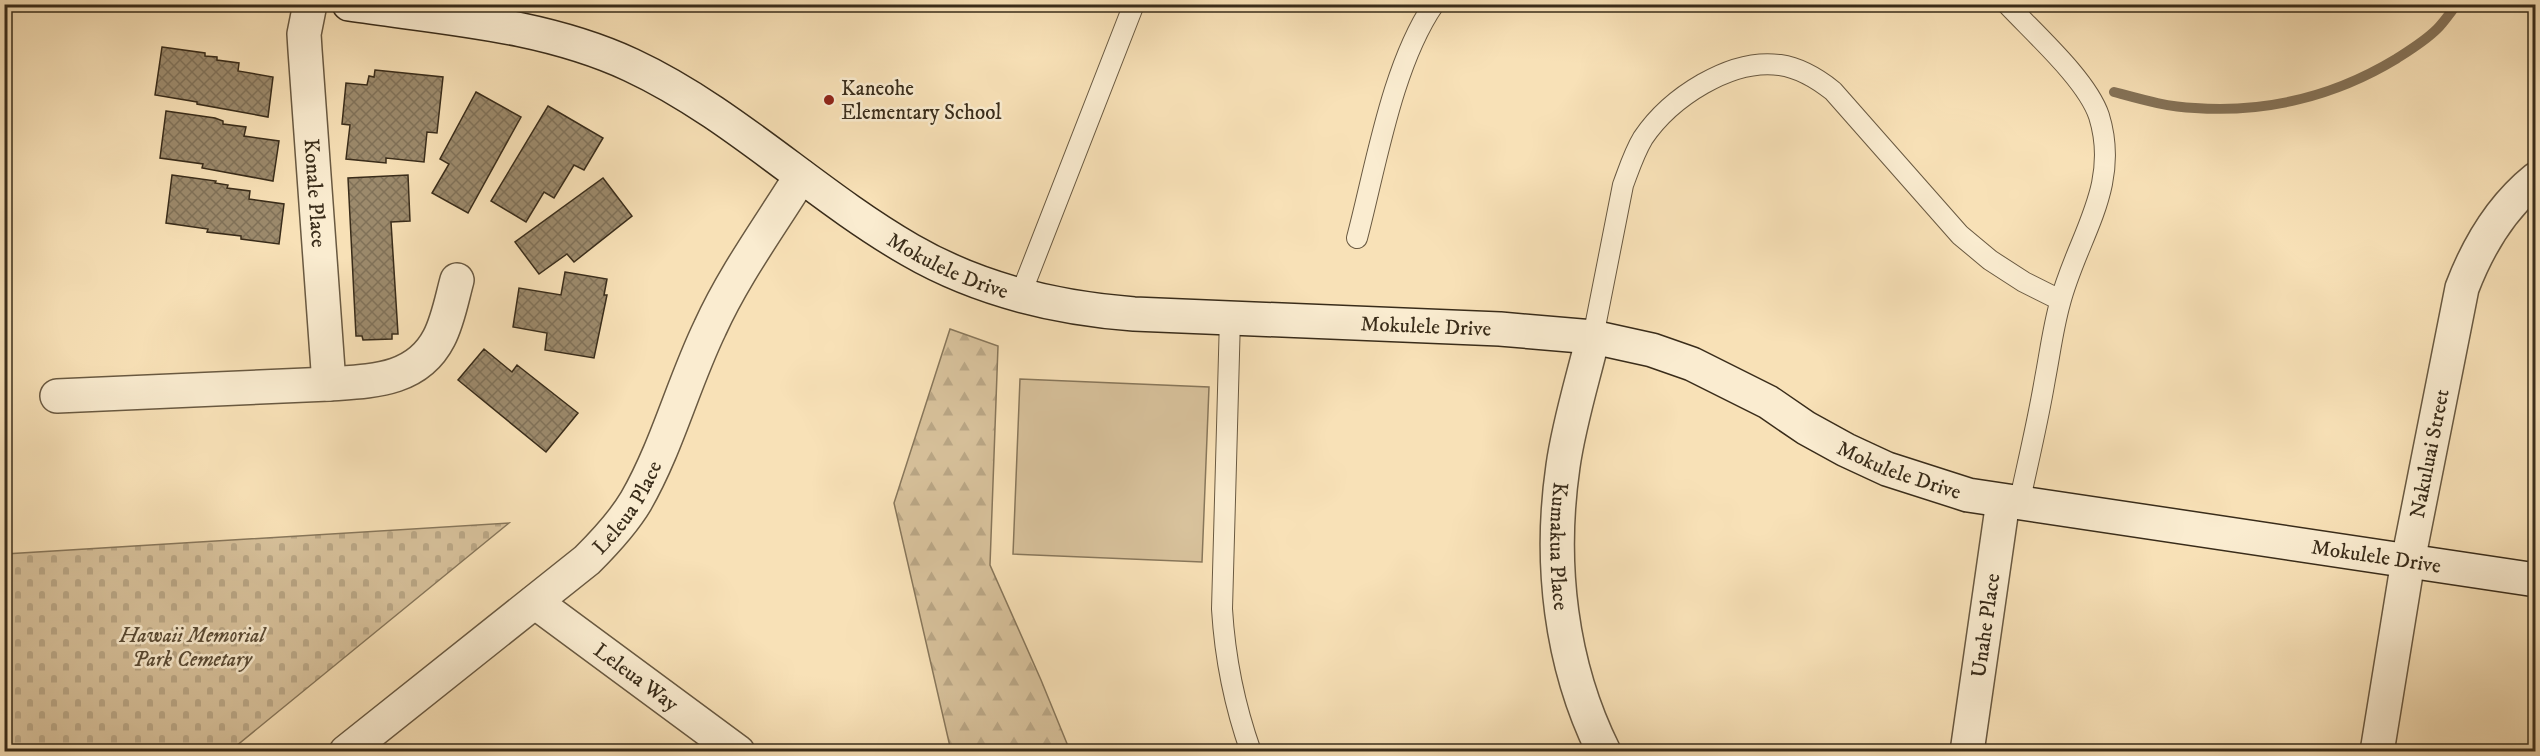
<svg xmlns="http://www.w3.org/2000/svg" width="2540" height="756" viewBox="0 0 2540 756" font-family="'IM FELL DW Pica',serif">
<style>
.forest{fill:url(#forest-firs);stroke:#88775b;stroke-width:1.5}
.cemetery{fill:url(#cemetery-stones);stroke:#88775b;stroke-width:1.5}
.pitch{fill:#d8c29c;stroke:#88775b;stroke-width:1.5}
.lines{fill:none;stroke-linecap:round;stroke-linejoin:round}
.stream{stroke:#857358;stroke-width:10}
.building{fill:url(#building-cross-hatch);stroke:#392c1a;stroke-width:1.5}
.lane-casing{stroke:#695941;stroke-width:22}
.street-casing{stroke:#695941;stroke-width:36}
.secondary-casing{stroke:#392c1a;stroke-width:36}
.lane{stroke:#faecd0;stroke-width:20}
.street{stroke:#faecd0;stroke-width:33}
.secondary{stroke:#faecd0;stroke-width:33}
.poi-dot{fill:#8f2418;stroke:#faecd0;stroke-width:2}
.labels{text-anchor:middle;stroke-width:5;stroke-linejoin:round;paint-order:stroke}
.poi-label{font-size:21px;fill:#392c1a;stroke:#faecd0;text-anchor:start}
.street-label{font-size:21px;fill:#392c1a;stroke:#faecd0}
.park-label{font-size:21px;font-style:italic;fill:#594a34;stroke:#faecd0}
</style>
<defs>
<pattern id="forest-firs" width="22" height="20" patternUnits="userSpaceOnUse" patternTransform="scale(1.5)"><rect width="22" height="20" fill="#d8c29c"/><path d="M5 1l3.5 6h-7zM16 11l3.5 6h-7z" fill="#baa786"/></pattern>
<pattern id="cemetery-stones" width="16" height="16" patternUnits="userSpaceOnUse" patternTransform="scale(1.5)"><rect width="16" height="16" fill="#d8c29c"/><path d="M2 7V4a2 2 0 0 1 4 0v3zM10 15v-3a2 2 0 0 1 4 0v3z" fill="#baa786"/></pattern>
<pattern id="building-cross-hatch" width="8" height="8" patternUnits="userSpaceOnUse" patternTransform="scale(1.5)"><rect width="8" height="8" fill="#9c8a6c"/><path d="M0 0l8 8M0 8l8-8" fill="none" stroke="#807158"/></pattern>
</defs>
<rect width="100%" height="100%" fill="#f8e1b7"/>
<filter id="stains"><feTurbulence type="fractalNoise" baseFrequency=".00333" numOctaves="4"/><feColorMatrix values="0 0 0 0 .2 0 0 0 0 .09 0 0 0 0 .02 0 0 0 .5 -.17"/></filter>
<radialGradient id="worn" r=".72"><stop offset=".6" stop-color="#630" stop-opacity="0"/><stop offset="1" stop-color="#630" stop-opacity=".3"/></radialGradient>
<path class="forest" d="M950 329 998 346 990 565 1041 680 1070 751H951L894 503Z"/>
<path class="cemetery" d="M509 523 230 751H5V554Z"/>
<path class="pitch" d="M1020 379 1209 387 1202 562 1013 554Z"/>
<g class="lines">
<path class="stream" d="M2114 92C2140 99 2167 107 2195 108 2266 113 2335 96 2396 59 2410 50 2425 41 2437 29 2444 22 2450 13 2457 4"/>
</g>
<path class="building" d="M162 47 205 53V56L217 57V60L239 63 238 71 273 77 268 117 197 104V102L155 95Z
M375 70 443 77 437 133 427 132 424 162 386 158V163L346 159 350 125 342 124 346 83 367 85 369 76 374 77Z
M476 92 521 117 468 213 432 193 449 164 440 159Z
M548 106 603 138 584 170 574 165 554 198 544 192 526 222 491 201Z
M166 111 215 118 223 121V124L246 127 244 136 279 141 273 181 202 168 203 164 160 158Z
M172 175 216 181 215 183 228 185 227 188 250 191 249 199 284 204 279 244 241 239V236L207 232 208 229 166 223Z
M408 175 410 221 391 222 398 334H392V339L363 340 362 336H356L348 178Z
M603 178 632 216 574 262 567 254 539 274 515 242Z
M565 272 607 279 604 295H607L594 358 545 350 547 333 513 327 519 288 561 295Z
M484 349 512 372 517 365 578 413 546 452 458 380Z"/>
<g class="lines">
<g class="lane-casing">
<path id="lane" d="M2007 4C2035 34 2087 80 2099 116 2121 187 2077 237 2060 303 2053 328 2050 353 2045 379 2038 421 2028 462 2019 504
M1357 238C1376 166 1392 65 1434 4
M1020 296 1134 4
M1230 318 1222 609C1225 659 1234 704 1251 752
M1593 337 1623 185C1629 169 1634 153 1643 138 1670 98 1730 58 1780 65 1801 68 1818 79 1833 91L1960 235 1990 260 2024 282 2060 300"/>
</g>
<g class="street-casing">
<g id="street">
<path id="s1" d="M310 4 304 34 305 50 329 384"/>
<path id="s2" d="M1593 337C1583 379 1569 423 1563 466 1549 562 1560 664 1604 752"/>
<path d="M57 396 329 384C372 381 417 381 439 338 448 321 452 298 457 280"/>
<path id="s3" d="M535 602 738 752"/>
<path id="s4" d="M346 752 587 560C605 542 623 523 636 501 667 447 683 384 710 328 734 275 770 226 801 176"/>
<path id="s5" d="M1967 752 2003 501"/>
<path id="s6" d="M2377 752 2408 561 2462 288C2478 246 2500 208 2536 179"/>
</g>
</g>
<g class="secondary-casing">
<g id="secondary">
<path id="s7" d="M349 4C443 18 543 24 631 65 732 112 813 194 910 250 979 290 1054 308 1134 314L1500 329 1593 337 1652 350 1692 364 1768 402 1806 428 1846 450 1887 469 1968 495 2536 580"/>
</g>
</g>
<use href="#lane" class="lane"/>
<use href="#street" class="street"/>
<use href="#secondary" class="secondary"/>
</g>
<circle class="poi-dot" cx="829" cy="100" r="6"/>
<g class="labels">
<g class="poi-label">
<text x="841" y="95">Kaneohe<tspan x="841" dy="24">Elementary School</tspan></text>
</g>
<g class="street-label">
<text dy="7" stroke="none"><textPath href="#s1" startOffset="190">Konale Place</textPath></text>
<text dy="7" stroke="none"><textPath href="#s7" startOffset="666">Mokulele Drive</textPath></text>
<text dy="7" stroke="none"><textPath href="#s7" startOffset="1152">Mokulele Drive</textPath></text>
<text dy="7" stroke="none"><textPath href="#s6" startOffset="303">Nakuluai Street</textPath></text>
<text dy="7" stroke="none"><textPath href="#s7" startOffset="1656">Mokulele Drive</textPath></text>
<text dy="7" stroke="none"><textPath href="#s4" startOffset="375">Leleua Place</textPath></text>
<text dy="7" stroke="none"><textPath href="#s2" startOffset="213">Kumakua Place</textPath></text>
<text dy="7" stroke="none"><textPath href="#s7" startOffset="2142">Mokulele Drive</textPath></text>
<text dy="7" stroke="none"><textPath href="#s5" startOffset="128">Unahe Place</textPath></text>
<text dy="7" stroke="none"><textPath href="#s3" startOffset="126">Leleua Way</textPath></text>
</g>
<g class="park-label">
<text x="192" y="642">Hawaii Memorial<tspan x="192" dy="24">Park Cemetary</tspan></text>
</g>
</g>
<rect width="2540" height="756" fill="none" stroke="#f8e1b7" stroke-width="24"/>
<rect x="6" y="6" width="2528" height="744" fill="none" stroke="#392c1a" stroke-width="3"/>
<rect x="12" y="12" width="2516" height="732" fill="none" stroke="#392c1a" stroke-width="1.5"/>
<rect width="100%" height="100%" filter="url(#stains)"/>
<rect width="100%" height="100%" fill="url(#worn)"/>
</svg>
